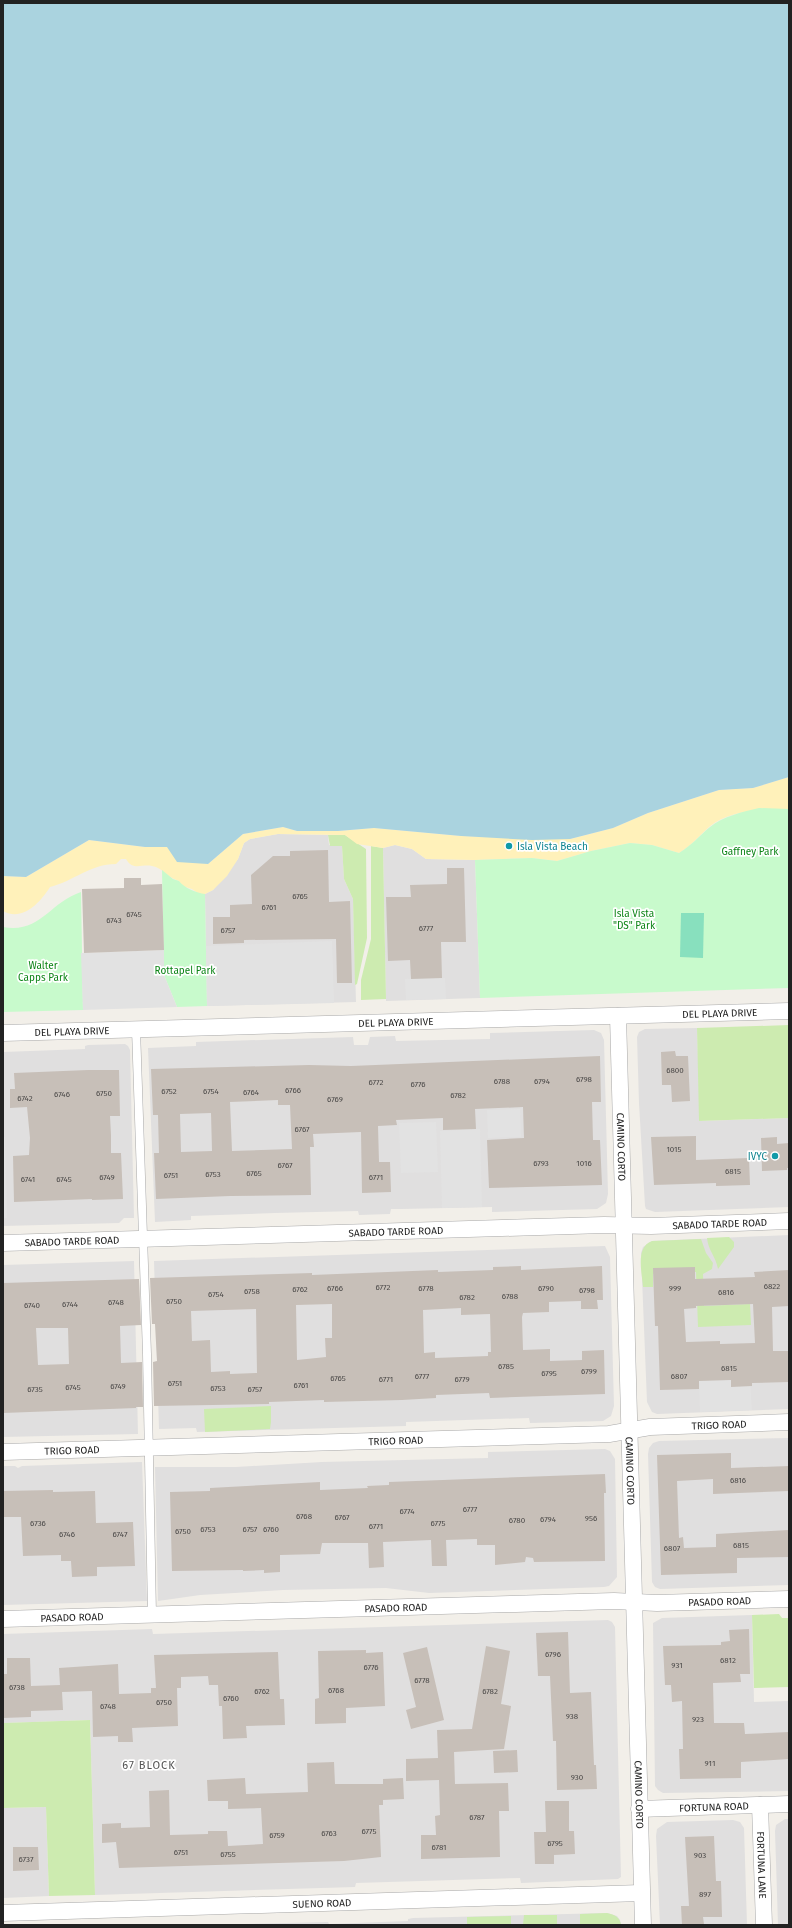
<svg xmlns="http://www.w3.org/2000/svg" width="792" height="1928" viewBox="0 0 792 1928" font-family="'Fira Sans',sans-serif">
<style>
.residential{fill:#e0dfdf}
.grass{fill:#cdebb0}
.sand{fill:#fff1ba}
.park{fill:#c8facc}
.pitch{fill:#88e0be}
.parking{fill:#e2e2e2}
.water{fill:#aad3df}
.building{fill:#c7bfb8;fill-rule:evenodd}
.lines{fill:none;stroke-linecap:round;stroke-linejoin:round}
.lane-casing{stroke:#a9a9a9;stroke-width:9}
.street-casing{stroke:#a9a9a9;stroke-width:17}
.lane{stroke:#fff;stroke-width:8}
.street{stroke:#fff;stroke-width:16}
.culture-dot{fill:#0f9aa8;stroke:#fff;stroke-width:1.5}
.labels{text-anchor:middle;stroke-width:3.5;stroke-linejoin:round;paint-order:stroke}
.number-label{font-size:8px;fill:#4b4948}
.culture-label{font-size:10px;fill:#0d838f;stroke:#fff;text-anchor:start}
.park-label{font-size:10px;fill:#0c8416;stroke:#fff}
.street-label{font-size:10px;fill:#222;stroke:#fff}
.neighbourhood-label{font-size:11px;letter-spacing:1px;fill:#555;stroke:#fff}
</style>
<rect width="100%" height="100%" fill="#f2efe9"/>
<path class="residential" d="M278 834 328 835 329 845 342 846 344 879 353 899 356 1002 207 1006 205 894 213 890 238 859 244 843 250 839Z
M395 845 412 849 426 859 475 860 480 998 386 1001 383 848Z
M697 1028 700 1121 789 1118V1207L655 1212 646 1209 645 1206 639 1103 637 1037 639 1032 645 1029Z
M594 1030 601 1033 604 1040 608 1194 606 1203 597 1209 492 1212V1207L402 1209H391L390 1214 359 1215 358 1211 275 1213 191 1216V1220L155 1222 148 1048 196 1046V1042L353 1037 354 1045H368L370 1037 395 1036 396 1041 490 1039V1033Z
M125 1044 128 1046 130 1050 134 1218H124L119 1223 3 1226V1052L85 1049V1046L88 1045Z
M789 1235V1409L657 1414 652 1412 647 1402 641 1253 643 1247 652 1241Z
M605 1246 610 1257 614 1406 611 1416 603 1421 530 1423 529 1418 406 1422V1426L197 1432 196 1428 159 1429 154 1261Z
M134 1261 138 1434 3 1437V1265Z
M789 1438V1585L660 1589 655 1587 652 1582 648 1454 649 1448 653 1443 659 1441Z
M605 1449 610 1451 615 1459 617 1577 609 1586 604 1587 429 1593 386 1588 283 1590 200 1595 158 1601 155 1467H236L322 1462 488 1458V1452Z
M142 1462 147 1601 3 1605V1466H15L18 1468 22 1466Z
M752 1615 754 1702 789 1701V1791L663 1793 658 1790 655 1786 653 1623 662 1618Z
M608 1620 612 1622 615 1627 621 1877 618 1879 521 1883 520 1878 356 1883 355 1887 95 1895 90 1720 3 1723V1634L152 1629 153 1634Z
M46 1807 49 1896 3 1898V1808Z
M785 1819H789V1925H778L775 1831 776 1825Z
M733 1820 740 1822 744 1828 747 1925H660L656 1836 657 1829 667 1822Z
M607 1913 617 1916 620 1920 621 1925H199L328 1922 329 1924 408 1921V1919L413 1918Z"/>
<path class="grass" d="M328 835H345L366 849 367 938 357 984 355 985 353 899 344 879 342 846H330Z
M371 846 383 848 386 999 361 1000V980L371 939Z
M789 1025V1118L699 1121 697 1028Z
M729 1237 734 1242V1247L718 1269C716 1257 708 1250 707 1238Z
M701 1239 706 1253 713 1263 712 1269 703 1274 704 1306 750 1304 751 1325 698 1327 696 1272 653 1274V1287H643C642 1273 635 1247 652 1241Z
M271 1406V1422L270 1429 205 1432 204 1409Z
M779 1614 782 1618H789V1687L754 1688 752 1615Z
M90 1720 95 1895 49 1896 46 1807 3 1808V1723Z
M607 1913C615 1915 620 1917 621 1925H580V1914Z
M524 1915H557V1925H523Z
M511 1916V1925H467V1917Z"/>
<path class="sand" d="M789 777V809C763 810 730 809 709 827 698 837 692 845 679 853L652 845 630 843 591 851 557 861 532 858 475 860 426 859 412 849 395 845 383 848 357 844 345 835 278 834 250 839 244 843 238 859 227 876 213 890 205 894H199L192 889 182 886 179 881C168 878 163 868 152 866 141 864 133 871 126 859H121L116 864C90 864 74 881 50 887 40 903 22 922 3 911V876L26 877 89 840 145 847H167L208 864 243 834 283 827 297 831H338L374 828 461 836 570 839 613 828 648 813 719 790 753 788Z"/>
<path class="park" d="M759 808 789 809V988L480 998 475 860 532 858 557 861 591 851 630 843 652 845 679 853C693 844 698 837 710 827 723 816 743 812 759 808Z
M162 870 173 879 179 881C184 888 197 893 205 894L207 1006 177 1007 164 975Z
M81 892 83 1010 3 1012V927C40 934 50 902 81 892Z"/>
<path class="pitch" d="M681 913H704L703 958 680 957Z"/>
<path class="parking" d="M332 941 334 1003 207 1006 206 946Z
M164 950V975L177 1007 83 1010 81 953Z
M445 978 446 999 406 1000 405 979Z
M520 1109 521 1137 488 1138 487 1110Z
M436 1122 438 1172 401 1173 399 1123Z
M480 1129 482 1207 442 1208 440 1131Z
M3 1137H5L7 1218H3Z
M750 1377 752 1410 700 1412 699 1379Z"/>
<path class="water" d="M3 3H789V777L753 788 719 790 648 813 613 828 570 839 532 840 461 836 374 828 338 831H297L283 827 243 834 208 864 177 862 167 847H145L89 840 26 877 3 876Z"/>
<path class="building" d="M328 850 329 902 350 901 352 983H337L336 939 244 940V943L213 944V917H230V905L252 904 251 875 273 856H290V851Z
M447 868H464L466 942H441L442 978 411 979 410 960 388 961 386 897H411L410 885 447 884Z
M124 878H141V885L162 884 164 950 84 953 82 889 124 888Z
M675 1051 676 1056H688L690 1101 672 1102 671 1085H662L661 1052Z
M600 1056 601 1102H592L593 1140H600L602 1185 489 1188 487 1140 524 1138 523 1107 475 1109 476 1129 443 1130V1118L396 1120 397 1125 378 1126 379 1162H390L391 1192 362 1193 361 1132 313 1134 314 1147H310L311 1195 230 1196 156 1199 154 1153H159L158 1115H153L151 1069 309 1065 351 1066ZM278 1100V1105H290L292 1149 232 1151 230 1102ZM211 1113 212 1151 181 1152 180 1114Z
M88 1070H119L120 1116H110L111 1135V1153H121L123 1199 92 1200V1199L14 1202 13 1156 29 1155 30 1138 27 1107 10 1108V1089H15L14 1073Z
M696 1136V1160L749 1158 750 1185 716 1186V1183L654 1185 651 1137Z
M777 1137V1144L789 1143V1168H787V1170L762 1171 761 1138Z
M521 1266V1270L602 1266 603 1300H597L598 1309H581V1301L549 1302V1312L523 1313 522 1317 523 1350 550 1349V1361L582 1360V1351L604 1350 605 1394 490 1398 489 1393 436 1395V1398L402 1400 324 1402V1400L269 1402V1404L154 1406 153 1362 157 1361 155 1324H152L150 1278 312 1273V1275L438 1270V1272L493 1270V1267ZM332 1304V1338H325L326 1357 297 1360 296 1305ZM461 1308V1315L490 1314 491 1352H488V1356L435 1358V1352L424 1353 423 1310ZM256 1309 257 1373 230 1374V1371L211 1372 210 1340 192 1341 191 1311Z
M695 1267V1279L755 1277 754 1272 789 1270V1306L772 1307 773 1351H789V1382L752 1383V1386L731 1387V1380L699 1381V1389L660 1390 658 1326H655L653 1268ZM753 1304 755 1343 720 1344V1341L686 1342 684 1309 696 1308V1306Z
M139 1279 141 1325 120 1326 121 1363 142 1362 143 1407H136V1408L3 1413V1283ZM36 1328H68L69 1364 38 1365Z
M731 1453V1468L789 1466V1491L713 1494V1479L677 1481 679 1538 683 1537 684 1548 716 1547V1534L789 1530V1557L737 1558V1573L661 1575 657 1455Z
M605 1474 606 1493H604L605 1561 534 1562 533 1558 526 1557 525 1562 495 1565V1545H477V1539L446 1540 447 1566H432L431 1540 383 1542 384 1567 369 1568 368 1543H322L320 1554 280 1555V1572L264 1573V1570L243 1571V1570L172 1571 170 1492 210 1491V1488L320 1482V1490L368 1488 367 1486 389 1485V1482Z
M53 1490V1492L95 1491 96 1523 133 1522 135 1566 97 1567V1576L72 1577 71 1561H61V1555L23 1556 21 1517H3V1491Z
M749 1629 750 1674H740L741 1682 713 1683 714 1723H744L745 1734 789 1732V1759L741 1762V1778L680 1779 679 1749H683L682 1701 672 1702 671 1685H665L663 1646 721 1645V1642L730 1641 729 1630Z
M568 1632 570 1693 591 1692 594 1765H596L597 1789 557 1790 556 1741H553L550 1676H538L536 1633Z
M486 1646 510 1651 501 1704 511 1706 504 1749 454 1752 455 1784 508 1783 509 1811H499L500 1857 421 1859V1835H436L435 1816 440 1815 439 1780 406 1781V1759L438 1758 437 1730 472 1729Z
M427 1647 444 1720 411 1729 406 1710 416 1707 403 1653Z
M366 1650V1653L383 1652 385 1706 346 1708V1723L315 1724V1699L319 1698 318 1651Z
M278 1652 280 1699H284L285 1725 246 1726 247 1738 223 1739 222 1706H219L218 1685H209L208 1676 181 1677V1688H177L178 1726 132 1728 133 1742H118V1736L93 1737 92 1691 62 1692 63 1710 31 1711V1717L3 1718V1674H7V1658H30L31 1686 60 1685 59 1668 118 1664 119 1694 151 1693V1688H156L154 1655Z
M517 1750 518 1772 494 1773 493 1751Z
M334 1762 335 1784H383V1779L403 1778 404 1799 383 1800V1805H379L381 1857 344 1861 119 1868 116 1842 102 1843V1824L121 1823V1828L150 1827 149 1791 169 1790 170 1835 208 1834V1831H227L228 1846 263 1844 261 1808 228 1809V1801H208L207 1780 245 1778 246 1794 308 1792 307 1763Z
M545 1801H569V1831H574L575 1854 554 1855V1864H535L534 1832H546Z
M714 1836 716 1881H721L722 1917H703L704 1924 682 1925 681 1906H689L685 1837Z
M13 1847H38L39 1870 13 1871Z"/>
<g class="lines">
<g class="lane-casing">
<path id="lane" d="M136 1029 147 1354 152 1614"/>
</g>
<g class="street-casing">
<g id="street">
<path id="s1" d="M618 1016 643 1925"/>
<path id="s2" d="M3 1033 789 1011"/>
<path id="s3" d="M3 1243 604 1225 651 1226 789 1221"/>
<path id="s4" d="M3 1452 609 1434 650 1427 789 1422"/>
<path id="s5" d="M3 1619 614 1601 657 1603 789 1599"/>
<path id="s6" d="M760 1805 764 1925"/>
<path id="s7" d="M639 1809 789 1804"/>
<path id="s8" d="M3 1913 641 1893"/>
</g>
</g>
<use href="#lane" class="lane"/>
<use href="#street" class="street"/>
</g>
<g class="culture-dot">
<circle cx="509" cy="846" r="4"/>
<circle cx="775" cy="1156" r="4"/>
</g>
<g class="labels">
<g class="number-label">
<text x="300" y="899">6765</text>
<text x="269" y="910">6761</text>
<text x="134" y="917">6745</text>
<text x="114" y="923">6743</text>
<text x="426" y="931">6777</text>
<text x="228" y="933">6757</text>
<text x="675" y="1073">6800</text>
<text x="584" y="1082">6798</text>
<text x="502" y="1084">6788</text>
<text x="542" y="1084">6794</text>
<text x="376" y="1085">6772</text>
<text x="418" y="1087">6776</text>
<text x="293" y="1093">6766</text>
<text x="169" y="1094">6752</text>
<text x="211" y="1094">6754</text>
<text x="251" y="1095">6764</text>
<text x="104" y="1096">6750</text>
<text x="62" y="1097">6746</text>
<text x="458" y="1098">6782</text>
<text x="25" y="1101">6742</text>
<text x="335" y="1102">6769</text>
<text x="302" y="1132">6767</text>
<text x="674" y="1152">1015</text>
<text x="541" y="1166">6793</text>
<text x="584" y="1166">1016</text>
<text x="285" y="1168">6767</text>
<text x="733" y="1174">6815</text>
<text x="254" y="1176">6765</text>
<text x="213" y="1177">6753</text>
<text x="171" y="1178">6751</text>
<text x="107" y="1180">6749</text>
<text x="376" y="1180">6771</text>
<text x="28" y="1182">6741</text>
<text x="64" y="1182">6745</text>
<text x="772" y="1289">6822</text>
<text x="383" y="1290">6772</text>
<text x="335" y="1291">6766</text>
<text x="426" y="1291">6778</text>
<text x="546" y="1291">6790</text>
<text x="675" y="1291">999</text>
<text x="300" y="1292">6762</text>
<text x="587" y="1293">6798</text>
<text x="252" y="1294">6758</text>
<text x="726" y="1295">6816</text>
<text x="216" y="1297">6754</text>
<text x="510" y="1299">6788</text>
<text x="467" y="1300">6782</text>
<text x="174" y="1304">6750</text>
<text x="116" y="1305">6748</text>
<text x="70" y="1307">6744</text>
<text x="32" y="1308">6740</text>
<text x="506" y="1369">6785</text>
<text x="729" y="1371">6815</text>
<text x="589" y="1374">6799</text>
<text x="549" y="1376">6795</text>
<text x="422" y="1379">6777</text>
<text x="679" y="1379">6807</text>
<text x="338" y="1381">6765</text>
<text x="386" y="1382">6771</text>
<text x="462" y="1382">6779</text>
<text x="175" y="1386">6751</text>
<text x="301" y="1388">6761</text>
<text x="118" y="1389">6749</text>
<text x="73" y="1390">6745</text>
<text x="218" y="1391">6753</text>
<text x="35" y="1392">6735</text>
<text x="255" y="1392">6757</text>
<text x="738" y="1483">6816</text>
<text x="470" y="1512">6777</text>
<text x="407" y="1514">6774</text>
<text x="304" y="1519">6768</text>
<text x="342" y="1520">6767</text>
<text x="591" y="1521">956</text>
<text x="548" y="1522">6794</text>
<text x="517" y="1523">6780</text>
<text x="38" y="1526">6736</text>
<text x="438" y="1526">6775</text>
<text x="376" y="1529">6771</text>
<text x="208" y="1532">6753</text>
<text x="250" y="1532">6757</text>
<text x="271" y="1532">6760</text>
<text x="183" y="1534">6750</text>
<text x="67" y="1537">6746</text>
<text x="120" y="1537">6747</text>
<text x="741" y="1548">6815</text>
<text x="672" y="1551">6807</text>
<text x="553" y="1657">6796</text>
<text x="728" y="1663">6812</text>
<text x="677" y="1668">931</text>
<text x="371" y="1670">6776</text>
<text x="422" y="1683">6778</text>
<text x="17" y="1690">6738</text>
<text x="336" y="1693">6768</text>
<text x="262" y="1694">6762</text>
<text x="490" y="1694">6782</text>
<text x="231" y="1701">6760</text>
<text x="164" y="1705">6750</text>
<text x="108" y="1709">6748</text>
<text x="572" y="1719">938</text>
<text x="698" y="1722">923</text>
<text x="710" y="1766">911</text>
<text x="577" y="1780">930</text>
<text x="477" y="1820">6787</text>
<text x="369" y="1834">6775</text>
<text x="329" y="1836">6763</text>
<text x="277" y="1838">6759</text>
<text x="555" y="1846">6795</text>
<text x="439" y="1850">6781</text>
<text x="181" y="1855">6751</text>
<text x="228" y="1857">6755</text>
<text x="700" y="1858">903</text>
<text x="26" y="1862">6737</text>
<text x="705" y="1897">897</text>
</g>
<g class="culture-label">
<text x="517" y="850">Isla Vista Beach</text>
<text x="767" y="1160" text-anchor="end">IVYC</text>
</g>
<g class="park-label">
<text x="750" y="855">Gaffney Park</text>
<text x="634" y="917">Isla Vista<tspan x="634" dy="12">"DS" Park</tspan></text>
<text x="43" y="969">Walter<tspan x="43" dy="12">Capps Park</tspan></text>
<text x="185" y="974">Rottapel Park</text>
</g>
<g class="street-label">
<text dy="4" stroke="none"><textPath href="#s2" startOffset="717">DEL PLAYA DRIVE</textPath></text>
<text dy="4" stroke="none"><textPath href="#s2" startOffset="393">DEL PLAYA DRIVE</textPath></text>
<text dy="4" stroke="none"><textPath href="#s2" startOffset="69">DEL PLAYA DRIVE</textPath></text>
<text dy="4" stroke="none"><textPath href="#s1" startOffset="131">CAMINO CORTO</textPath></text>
<text dy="4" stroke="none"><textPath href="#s3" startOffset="717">SABADO TARDE ROAD</textPath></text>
<text dy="4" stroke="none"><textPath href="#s3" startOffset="393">SABADO TARDE ROAD</textPath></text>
<text dy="4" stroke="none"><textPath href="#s3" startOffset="69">SABADO TARDE ROAD</textPath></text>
<text dy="4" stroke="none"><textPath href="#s4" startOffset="717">TRIGO ROAD</textPath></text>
<text dy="4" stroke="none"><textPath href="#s4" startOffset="393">TRIGO ROAD</textPath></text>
<text dy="4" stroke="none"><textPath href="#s4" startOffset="69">TRIGO ROAD</textPath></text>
<text dy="4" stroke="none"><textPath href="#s1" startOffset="455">CAMINO CORTO</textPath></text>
<text dy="4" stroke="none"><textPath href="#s5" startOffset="717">PASADO ROAD</textPath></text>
<text dy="4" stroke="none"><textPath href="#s5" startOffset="393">PASADO ROAD</textPath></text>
<text dy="4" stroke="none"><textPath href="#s5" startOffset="69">PASADO ROAD</textPath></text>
<text dy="4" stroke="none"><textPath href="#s1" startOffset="779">CAMINO CORTO</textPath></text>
<text dy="4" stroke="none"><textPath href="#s7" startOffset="75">FORTUNA ROAD</textPath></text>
<text dy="4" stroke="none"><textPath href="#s6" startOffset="60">FORTUNA LANE</textPath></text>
<text dy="4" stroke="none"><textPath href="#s8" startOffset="319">SUENO ROAD</textPath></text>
</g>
<g class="neighbourhood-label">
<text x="149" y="1769">67 BLOCK</text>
</g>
</g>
<rect width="792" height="1928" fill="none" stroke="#222222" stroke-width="8"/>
</svg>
